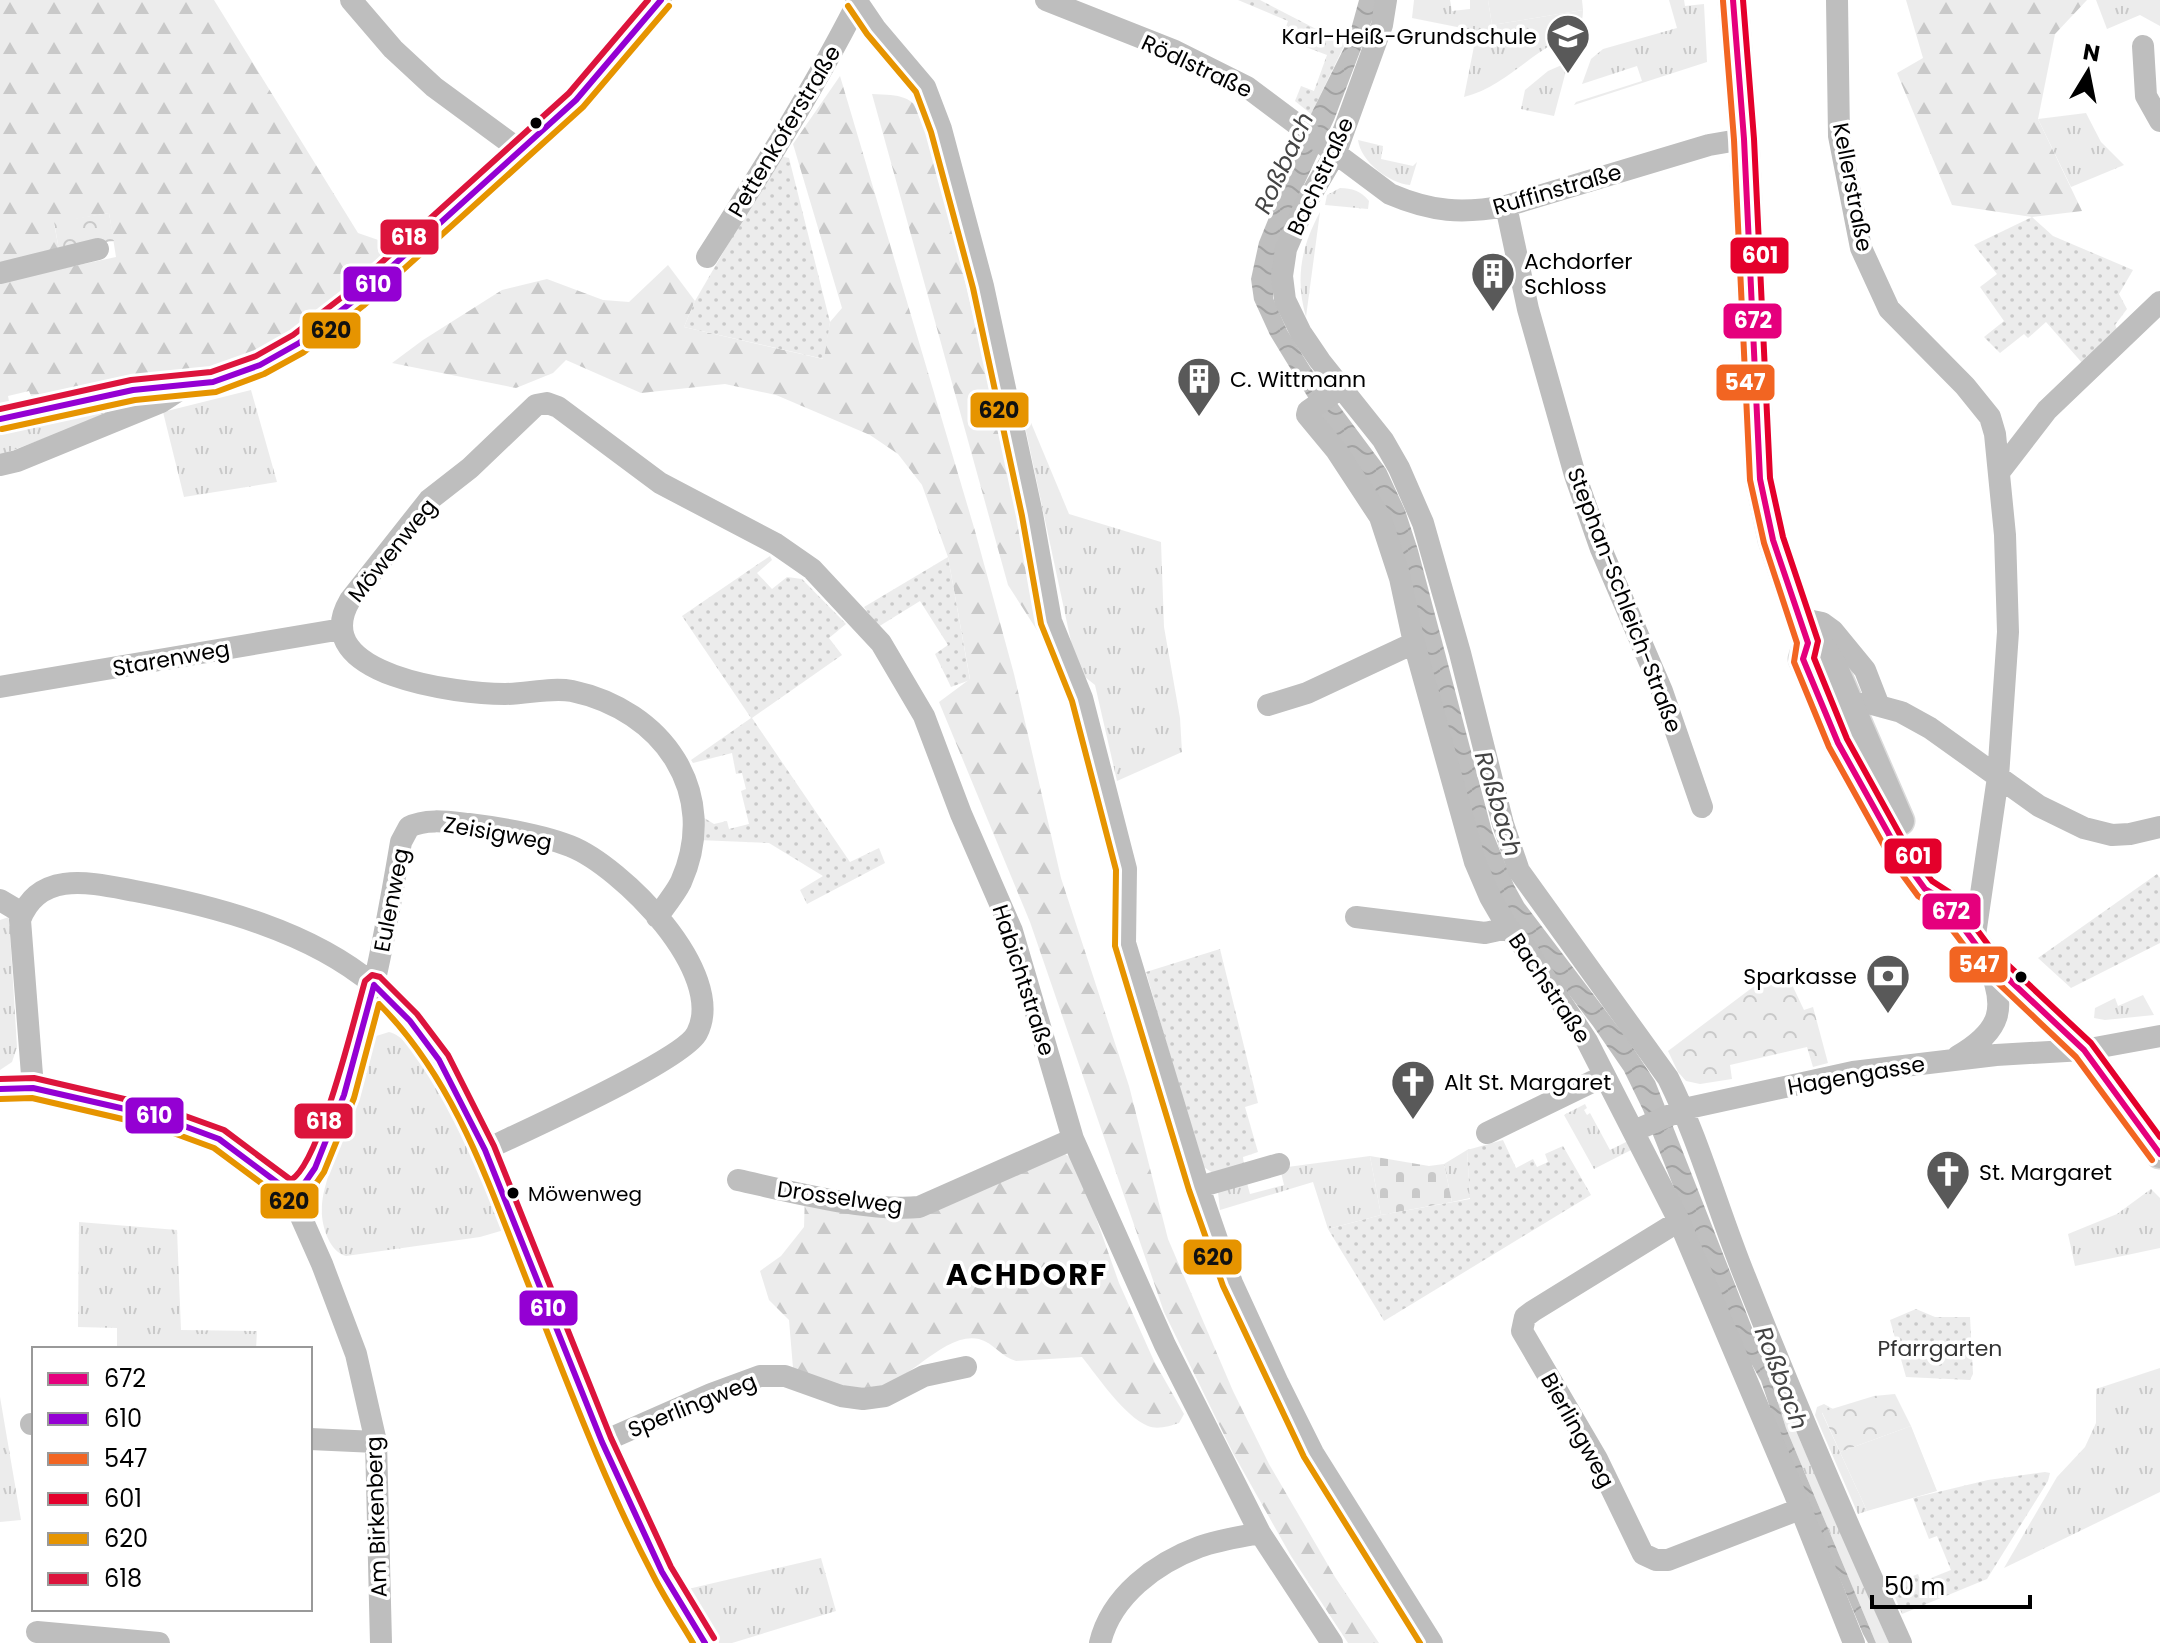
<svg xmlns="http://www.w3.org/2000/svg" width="2160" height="1643" viewBox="0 0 2160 1643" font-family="Poppins,sans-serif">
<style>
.grass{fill:url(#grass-tufts)}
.forest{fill:url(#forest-firs)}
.cemetery{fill:url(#cemetery-stones)}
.park{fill:url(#park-crowns)}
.garden{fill:url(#garden-dots)}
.pitch{fill:#ececec}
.water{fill:url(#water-waves)}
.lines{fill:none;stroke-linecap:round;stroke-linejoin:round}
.major-casing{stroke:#dbdbdb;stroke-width:31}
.minor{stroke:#bebebe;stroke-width:22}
.major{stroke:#bebebe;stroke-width:28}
.bus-1-casing{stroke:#fff;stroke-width:12}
.bus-2-casing{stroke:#fff;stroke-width:12}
.bus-3-casing{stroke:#fff;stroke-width:12}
.bus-4-casing{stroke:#fff;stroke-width:12}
.bus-5-casing{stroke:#fff;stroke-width:12}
.bus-6-casing{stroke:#fff;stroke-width:12}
.bus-1{stroke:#e5007d;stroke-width:6}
.bus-2{stroke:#9400d3;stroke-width:6}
.bus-3{stroke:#f26522;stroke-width:6}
.bus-4{stroke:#e4002b;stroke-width:6}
.bus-5{stroke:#e69400;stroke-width:6}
.bus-6{stroke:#dc143c;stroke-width:6}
.bus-dot{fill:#000;stroke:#fff;stroke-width:3}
.labels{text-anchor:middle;stroke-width:7;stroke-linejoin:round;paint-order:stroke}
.bus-label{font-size:20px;fill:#000;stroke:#fff;text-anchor:start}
.poi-label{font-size:22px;fill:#000;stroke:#fff;text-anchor:start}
.street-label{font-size:22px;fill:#000;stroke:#fff}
.park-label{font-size:22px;fill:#333;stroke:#fff}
.water-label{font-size:24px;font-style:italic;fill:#444;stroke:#fff}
.district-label{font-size:30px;font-weight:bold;letter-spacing:2px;fill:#000;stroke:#fff}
.line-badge{stroke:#fff;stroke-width:3}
.badge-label{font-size:22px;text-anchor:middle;font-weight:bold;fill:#fff}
.pale-badge-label{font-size:22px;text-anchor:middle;font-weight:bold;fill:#111}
</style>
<defs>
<pattern id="grass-tufts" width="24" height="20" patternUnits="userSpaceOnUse" patternTransform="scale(2)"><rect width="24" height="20" fill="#ececec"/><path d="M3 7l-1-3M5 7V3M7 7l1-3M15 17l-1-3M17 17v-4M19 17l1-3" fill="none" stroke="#c9c9c9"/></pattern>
<pattern id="forest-firs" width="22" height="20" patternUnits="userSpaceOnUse" patternTransform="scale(2)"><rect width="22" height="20" fill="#ececec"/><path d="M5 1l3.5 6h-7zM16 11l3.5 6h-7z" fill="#c9c9c9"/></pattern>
<pattern id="cemetery-stones" width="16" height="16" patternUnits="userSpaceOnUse" patternTransform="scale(2)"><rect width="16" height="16" fill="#ececec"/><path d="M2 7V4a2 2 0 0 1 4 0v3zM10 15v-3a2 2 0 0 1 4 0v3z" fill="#c9c9c9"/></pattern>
<pattern id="park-crowns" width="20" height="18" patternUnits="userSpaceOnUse" patternTransform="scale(2)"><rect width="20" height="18" fill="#ececec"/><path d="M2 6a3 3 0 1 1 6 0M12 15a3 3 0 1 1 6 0" fill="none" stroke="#c9c9c9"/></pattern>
<pattern id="garden-dots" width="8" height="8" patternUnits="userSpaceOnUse" patternTransform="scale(2)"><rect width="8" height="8" fill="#ececec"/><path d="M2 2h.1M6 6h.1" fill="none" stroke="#c9c9c9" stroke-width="1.8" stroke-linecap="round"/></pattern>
<pattern id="water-waves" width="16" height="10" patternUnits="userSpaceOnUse" patternTransform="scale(2)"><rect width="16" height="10" fill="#bfbfbf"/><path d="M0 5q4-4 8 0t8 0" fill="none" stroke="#a2a2a2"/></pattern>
</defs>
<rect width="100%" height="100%" fill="#fff"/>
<path class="grass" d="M1414 0H1450L1452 11 1470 9V0H1488L1492 25 1583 10C1583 19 1581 27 1574 33 1567 38 1558 40 1551 45 1521 63 1499 88 1464 97L1477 31 1412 18Z
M1669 0H1684L1685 6 1704 4 1707 62 1574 105 1576 102 1642 81 1637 66 1582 84 1591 59 1603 49 1677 28Z
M2096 0H2160V26L2140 15 2107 29Z
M1564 64 1567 67 1554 116 1521 109 1525 90 1548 71Z
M2086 113 2101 142 2124 165 2071 187 2038 119Z
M1358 140 1383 146 1381 159 1413 166 1417 162 1410 185C1389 183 1361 162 1358 140Z
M1340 188C1352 188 1361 191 1369 201L1368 209 1325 205 1327 195Z
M1320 212 1306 317C1295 279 1301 247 1320 212Z
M1017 389 1069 514 1161 542 1164 627 1180 718 1182 752 1117 781 1095 685 1085 677 1073 651Z
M251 390 277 482 184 497 163 412Z
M155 397 0 455V429L37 419Z
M9 917 17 1047 12 1062 0 1070V920Z
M2143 995 2154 1015 2105 1020 2094 1018 2095 1008 2115 998 2118 1006Z
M389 1032C403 1035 412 1051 420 1062 461 1119 479 1165 504 1230L480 1237 346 1256C328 1251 320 1222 322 1204 323 1190 329 1175 332 1162 343 1122 356 1082 369 1043L373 1037Z
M1585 1104 1587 1108 1584 1110 1587 1115 1590 1113 1610 1150 1630 1140 1635 1148 1594 1169 1564 1115Z
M1467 1150 1470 1198 1452 1202 1444 1164Z
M1370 1156 1381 1215 1328 1229 1313 1182 1220 1210 1218 1192 1247 1183 1250 1194 1284 1185 1280 1168Z
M2151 1189 2160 1198V1248L2075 1266 2068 1234 2117 1214Z
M79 1222 177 1230 181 1330 257 1331 256 1349H117V1328L78 1327Z
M1764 1358 1889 1643H1876L1786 1428Z
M2160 1368V1492L2004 1568 2057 1477 2085 1447 2096 1423V1389Z
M0 1397 21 1520 0 1522Z
M1824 1404 1833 1409 1822 1413 1867 1511 1858 1514 1815 1415 1817 1407Z
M821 1558 836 1611 732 1643H719L688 1589Z"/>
<path class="forest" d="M0 0H214L358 233 387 243 394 254 298 328 245 361 217 368 53 393 32 398 29 391 8 396 10 407 0 409V282L116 257 109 213 54 223 59 250 0 262Z
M1906 0H2087L2055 34 2038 119 2082 211 2032 217 1952 205 1897 73 1923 58Z
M840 76 975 531 1014 674 1061 878 1129 1086 1168 1239 1233 1391 1269 1464 1335 1577 1379 1643H1348L1291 1556 1233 1453 1164 1312 1030 922 939 702 970 679 948 557 922 485 898 454 870 435 776 395 725 384 641 393 566 360 553 373 516 388 392 363 423 340 502 290 547 279 603 300 629 302 668 265 695 301 684 327 823 359 830 322 842 308 793 144Z
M872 94C901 95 911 95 927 120L1053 655 1008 585Z
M1065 1154 1076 1161 1119 1283 1154 1361 1184 1414 1179 1423C1170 1426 1157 1430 1148 1426 1124 1416 1098 1377 1082 1357L1016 1361C1001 1357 994 1343 979 1339 944 1331 906 1386 870 1390 845 1393 817 1377 793 1368L789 1320 769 1300 760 1271 781 1256 804 1227 805 1194 905 1208Z"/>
<path class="cemetery" d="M1370 1156 1429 1166 1444 1164 1452 1202 1381 1215Z"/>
<path class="park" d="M109 213 114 241 59 250 54 222Z
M1785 970 1804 1010 1813 1007 1828 1063 1813 1067 1807 1047 1730 1065 1732 1079 1700 1084 1686 1081 1678 1072 1668 1051 1769 975Z
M1895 1394 1911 1426 1840 1452 1822 1412 1874 1396Z"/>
<path class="garden" d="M1238 0H1260L1345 44 1311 114 1295 101 1301 86 1314 91 1327 55 1282 38 1288 21Z
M779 156 789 158 830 322 824 359 684 327 695 301Z
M2032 217 2053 236 2133 270 2119 294 2127 309 2115 325 2120 334 2084 365 2046 322 2028 338 2024 334 2000 353 1984 337 2004 321 1980 287 1997 274 1974 245Z
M770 556 772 560 757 573 772 589 787 577 802 579 846 624 829 638 842 655 752 718 850 862 879 848 885 863 807 904 800 890 823 876 769 843 698 840 701 816 714 824 727 821 729 829 749 824 741 791 746 789 742 773 736 774 732 753 693 763 691 760 751 718 682 616Z
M948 557 970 680 951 687 935 654 948 645 920 601 878 627 864 607Z
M2157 874 2160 878V943L2071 988 2038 958Z
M1220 949 1258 1103 1245 1107 1258 1152 1243 1157 1244 1165 1213 1173 1202 1166 1146 972Z
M1503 1140 1516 1168 1533 1159 1537 1167 1548 1162 1545 1154 1563 1146 1591 1195 1384 1321 1328 1229 1381 1215 1470 1199 1467 1150Z
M1916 1309 1935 1317H1970L1973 1374 1970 1380 1906 1377 1890 1320Z
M2045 1472 2050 1473 2048 1481 1987 1579 1902 1614 1890 1585 1918 1574 1921 1582 1951 1570 1937 1536 1929 1539 1913 1498 1988 1480Z"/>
<path class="pitch" d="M1488 0H1582L1583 10 1492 25Z
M1911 1426 1937 1491 1867 1511 1840 1452Z"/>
<path class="water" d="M1359 0H1378L1377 7 1334 120 1294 206 1274 266 1273 298 1287 330 1310 367 1386 469 1405 510 1418 550 1492 831 1514 885 1524 903 1628 1040 1655 1081 1764 1358 1786 1428 1876 1643H1868L1863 1634 1777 1429 1761 1381 1752 1365 1744 1364 1643 1110 1624 1071 1593 1026 1509 916 1487 875 1406 582 1309 399 1270 335 1254 300 1251 279 1259 242 1310 116 1348 40Z"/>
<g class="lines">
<g class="major-casing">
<path id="major" d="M1733 0 1744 139 1760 479 1773 540 1808 643 1803 659 1826 709 1838 743 1901 856 1925 889 1942 899 1985 957 2084 1050 2160 1154
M1808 643 1824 650 1833 666 1900 821"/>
</g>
<path class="minor" d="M351 0 393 49 434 87 521 151
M856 0 875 28 925 87 941 129 983 286 1032 514 1051 621 1082 698 1126 869 1125 943 1199 1187 1232 1283 1278 1383 1313 1453 1432 1643
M1046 0 1175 51 1247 87 1390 194C1432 212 1462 214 1506 206L1709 145 1744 139
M1386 0 1382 25 1336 152 1305 205 1286 249 1282 276 1285 300 1301 333 1320 361 1383 440 1399 468 1423 523 1460 653 1503 824 1519 871 1668 1078C1700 1142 1718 1211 1745 1277 1794 1401 1846 1522 1901 1643
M1837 0 1839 136 1861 248 1889 309 1965 386 1990 417 1995 434 2005 535 2008 632 1998 777 1974 942
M2143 46 2146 96 2160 121
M1506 206 1528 309 1575 475 1601 549 1662 691 1702 807
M707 257C760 174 812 92 857 4
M0 273 98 249
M1341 388 1308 411 1307 415 1336 450 1380 517 1400 578 1414 643 1475 862 1490 897 1508 928 1526 949 1587 1041 1679 1221 1794 1492 1854 1643
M0 419 133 390 213 382 260 365 299 343 356 299 576 100 661 0
M0 465 17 461 161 402 181 389
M2000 471 2047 410 2160 302
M1798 618 1822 623 1833 631 1865 670 1879 706
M0 687 342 629
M1268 705 1307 693 1414 643
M1835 707 1868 703 1901 712 1930 728 2039 806 2084 828 2112 835 2130 834 2160 827
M0 900 22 913
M657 917C665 906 675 894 681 882 721 792 662 710 572 691 551 687 527 694 505 694 460 694 305 676 350 600L429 500 470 468 536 405 547 403 558 407 660 483 776 544 812 569 881 643 924 716 961 814 1012 931 1073 1139 1165 1345 1260 1533 1332 1643
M1356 917 1485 933 1508 928
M1958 1056C2001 1031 2008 1008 1987 962
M33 1088 20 920C39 869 92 883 135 891 215 906 310 931 374 985 437 1038 471 1118 503 1193 537 1274 567 1357 601 1439 630 1510 666 1578 705 1643
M0 1089 33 1088 160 1117 219 1139 257 1165 290 1192 322 1264 356 1354 376 1442 381 1643
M1634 1131 1684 1109 1853 1072 1996 1055 2084 1050 2160 1036
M1487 1133 1604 1076
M738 1180C788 1191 869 1212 919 1207L1073 1139
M1199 1187 1279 1164
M290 1192 304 1184 311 1177C360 1073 382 955 401 842L409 827C426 818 450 822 469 824 501 828 539 834 570 846 621 866 728 973 697 1033 684 1060 522 1132 485 1150
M1679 1221 1533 1311 1525 1317 1522 1331 1597 1459 1643 1554 1656 1560H1668L1800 1509
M31 1424H34
M310 1439 376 1442
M602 1442 711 1394 760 1376H785L841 1396 863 1399 885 1396 924 1376 966 1367
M37 1632 159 1643
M1100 1643C1111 1596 1156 1563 1199 1547 1219 1540 1240 1537 1260 1533"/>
<use href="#major" class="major"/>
<g class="bus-1-casing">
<path id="bus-1" d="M1733 0 1744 139 1760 479 1773 540 1808 643 1803 659 1838 743 1901 856 1925 889 1942 899 1985 957 2084 1050 2160 1154"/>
</g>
<g class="bus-2-casing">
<path id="bus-2" d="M0 419 133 390 213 382 260 365 299 343 356 299 576 100 661 0
M374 985 410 1021 439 1060 485 1150 602 1442 662 1572 705 1643
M0 1089 33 1088 160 1117 219 1139 290 1192
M290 1192 304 1184 315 1168 344 1095 374 985"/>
</g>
<g class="bus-3-casing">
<path id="bus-3" d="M1723 1 1734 140 1750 480 1764 543 1797 643 1794 662 1829 747 1893 862 1918 896 1935 907 1978 964 2076 1057 2152 1160"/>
</g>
<g class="bus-4-casing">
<path id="bus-4" d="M1743 0 1754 139 1770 478 1783 537 1818 641 1814 658 1847 739 1909 851 1932 881 1949 892 1992 950 2091 1043 2160 1137"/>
</g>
<g class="bus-5-casing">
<path id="bus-5" d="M848 6 867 34 916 92 931 132 973 288 1022 516 1041 624 1072 701 1116 870 1115 946 1189 1190 1223 1286 1304 1457 1420 1643
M2 429 135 400 216 392 264 374 304 352 363 306 583 107 669 6
M0 1099 32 1098 157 1127 214 1148 284 1200 292 1202 311 1191 324 1172 354 1098 379 1004C457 1082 491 1191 531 1291 569 1387 605 1484 653 1575 665 1599 680 1621 693 1643"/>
</g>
<g class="bus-6-casing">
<path id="bus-6" d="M0 409 131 380 211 372 256 356 293 335 350 291 569 93 648 0
M0 1079 34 1078 163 1108 224 1130 291 1180C320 1163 354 1019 365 981L372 975 380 977 417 1014 448 1055 494 1146 611 1438 671 1567 714 1638"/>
</g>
<use href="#bus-1" class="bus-1"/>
<use href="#bus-2" class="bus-2"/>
<use href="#bus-3" class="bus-3"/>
<use href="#bus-4" class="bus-4"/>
<use href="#bus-5" class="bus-5"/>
<use href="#bus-6" class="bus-6"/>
</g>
<defs>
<g id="school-pin" transform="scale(2.3)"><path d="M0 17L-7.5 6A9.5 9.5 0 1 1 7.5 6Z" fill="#595959" stroke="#fff"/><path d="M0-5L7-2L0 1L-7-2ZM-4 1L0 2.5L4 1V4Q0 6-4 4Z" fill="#fff"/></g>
<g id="building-pin" transform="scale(2.3)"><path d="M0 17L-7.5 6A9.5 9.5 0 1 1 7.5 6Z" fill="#595959" stroke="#fff"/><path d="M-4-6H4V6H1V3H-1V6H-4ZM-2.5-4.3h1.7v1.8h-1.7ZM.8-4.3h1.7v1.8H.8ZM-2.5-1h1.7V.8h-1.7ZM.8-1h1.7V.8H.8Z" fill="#fff"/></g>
<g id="bank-pin" transform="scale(2.3)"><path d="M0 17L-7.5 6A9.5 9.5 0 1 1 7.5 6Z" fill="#595959" stroke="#fff"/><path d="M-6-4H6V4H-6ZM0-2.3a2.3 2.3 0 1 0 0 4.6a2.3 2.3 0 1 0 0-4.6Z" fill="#fff"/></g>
<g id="church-pin" transform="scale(2.3)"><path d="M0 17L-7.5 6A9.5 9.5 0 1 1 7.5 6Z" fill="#595959" stroke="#fff"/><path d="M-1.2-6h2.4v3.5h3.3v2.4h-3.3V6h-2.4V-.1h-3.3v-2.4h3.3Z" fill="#fff"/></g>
</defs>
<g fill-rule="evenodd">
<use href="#school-pin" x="1568" y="36"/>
<use href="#building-pin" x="1493" y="274"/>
<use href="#building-pin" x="1199" y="379"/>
<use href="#bank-pin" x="1888" y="976"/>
<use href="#church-pin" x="1413" y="1082"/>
<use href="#church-pin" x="1948" y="1172"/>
</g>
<g class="bus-dot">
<circle cx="536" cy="123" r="7"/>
<circle cx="2021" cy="977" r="7"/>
<circle cx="513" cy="1193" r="7"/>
</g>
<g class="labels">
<g class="bus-label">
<text x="528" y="1201">Möwenweg</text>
</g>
<g class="poi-label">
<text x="1537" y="44" text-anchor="end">Karl-Heiß-Grundschule</text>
<text x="1524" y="269">Achdorfer<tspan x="1524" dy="25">Schloss</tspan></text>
<text x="1230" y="387">C. Wittmann</text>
<text x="1857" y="984" text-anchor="end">Sparkasse</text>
<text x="1444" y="1090">Alt St. Margaret</text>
<text x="1979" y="1180">St. Margaret</text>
</g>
<g class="street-label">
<text transform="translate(1197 66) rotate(25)" y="8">Rödlstraße</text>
<text transform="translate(784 131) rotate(-59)" y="8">Pettenkoferstraße</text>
<text transform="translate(1320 176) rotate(-65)" y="8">Bachstraße</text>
<text transform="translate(1853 187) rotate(79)" y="8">Kellerstraße</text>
<text transform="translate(1557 189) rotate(-16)" y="8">Ruffinstraße</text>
<text transform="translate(392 550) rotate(-51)" y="8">Möwenweg</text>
<text transform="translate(1625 600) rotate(69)" y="8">Stephan-Schleich-Straße</text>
<text transform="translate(171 658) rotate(-10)" y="8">Starenweg</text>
<text transform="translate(498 833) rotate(10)" y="8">Zeisigweg</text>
<text transform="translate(391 900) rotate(-79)" y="8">Eulenweg</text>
<text transform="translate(1024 980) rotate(72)" y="8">Habichtstraße</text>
<text transform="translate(1550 988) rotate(56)" y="8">Bachstraße</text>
<text transform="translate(1856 1075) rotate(-10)" y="8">Hagengasse</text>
<text transform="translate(840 1197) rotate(8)" y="8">Drosselweg</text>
<text transform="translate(692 1405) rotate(-22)" y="8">Sperlingweg</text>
<text transform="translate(1578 1430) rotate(61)" y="8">Bierlingweg</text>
<text transform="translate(376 1517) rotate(-92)" y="8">Am Birkenberg</text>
</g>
<g class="park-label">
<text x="1940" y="1356">Pfarrgarten</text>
</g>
<g class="water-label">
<text transform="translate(1284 163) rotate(-65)" y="8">Roßbach</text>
<text transform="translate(1498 804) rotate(73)" y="8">Roßbach</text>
<text transform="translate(1781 1378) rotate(69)" y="8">Roßbach</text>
</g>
<g class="district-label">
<text x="1027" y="1285">ACHDORF</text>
</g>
</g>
<g class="line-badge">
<rect x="379" y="218" width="61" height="38" rx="8" fill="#dc143c"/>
<rect x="1729" y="236" width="61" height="39" rx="8" fill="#e4002b"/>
<rect x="342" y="265" width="61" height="38" rx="8" fill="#9400d3"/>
<rect x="1722" y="302" width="61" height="38" rx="8" fill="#e5007d"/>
<rect x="301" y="311" width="61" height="39" rx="8" fill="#e69400"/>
<rect x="1715" y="363" width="61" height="39" rx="8" fill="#f26522"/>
<rect x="969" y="391" width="61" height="38" rx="8" fill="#e69400"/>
<rect x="1883" y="837" width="60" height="38" rx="8" fill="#e4002b"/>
<rect x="1921" y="892" width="61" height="39" rx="8" fill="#e5007d"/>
<rect x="1948" y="945" width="61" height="39" rx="8" fill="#f26522"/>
<rect x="124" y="1096" width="61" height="39" rx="8" fill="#9400d3"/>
<rect x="293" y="1102" width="61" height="38" rx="8" fill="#dc143c"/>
<rect x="259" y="1182" width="61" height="38" rx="8" fill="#e69400"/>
<rect x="1182" y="1238" width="61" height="38" rx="8" fill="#e69400"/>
<rect x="518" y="1289" width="61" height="38" rx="8" fill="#9400d3"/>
</g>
<g class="badge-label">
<text x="409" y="245">618</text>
<text x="1760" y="263">601</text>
<text x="373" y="292">610</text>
<text x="1753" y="328">672</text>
<text x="1745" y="390">547</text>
<text x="1913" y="864">601</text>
<text x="1951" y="919">672</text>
<text x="1979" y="972">547</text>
<text x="154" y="1123">610</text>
<text x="324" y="1129">618</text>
<text x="548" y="1316">610</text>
</g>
<g class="pale-badge-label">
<text x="331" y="338">620</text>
<text x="999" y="418">620</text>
<text x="289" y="1209">620</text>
<text x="1213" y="1265">620</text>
</g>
<rect x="32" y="1347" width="280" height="264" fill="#ffffff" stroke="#999999" stroke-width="2"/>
<rect x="48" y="1373" width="40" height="12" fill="#e5007d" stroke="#999999" stroke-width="2"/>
<text x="104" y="1387" font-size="24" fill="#000000">672</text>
<rect x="48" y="1413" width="40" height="12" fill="#9400d3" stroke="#999999" stroke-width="2"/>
<text x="104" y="1427" font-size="24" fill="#000000">610</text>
<rect x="48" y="1453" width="40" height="12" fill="#f26522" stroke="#999999" stroke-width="2"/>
<text x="104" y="1467" font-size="24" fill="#000000">547</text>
<rect x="48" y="1493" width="40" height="12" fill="#e4002b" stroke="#999999" stroke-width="2"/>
<text x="104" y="1507" font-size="24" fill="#000000">601</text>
<rect x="48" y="1533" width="40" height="12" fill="#e69400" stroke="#999999" stroke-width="2"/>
<text x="104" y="1547" font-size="24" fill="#000000">620</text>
<rect x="48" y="1573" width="40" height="12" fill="#dc143c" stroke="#999999" stroke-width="2"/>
<text x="104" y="1587" font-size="24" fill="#000000">618</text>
<g transform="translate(2088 72) rotate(10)" stroke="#ffffff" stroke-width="6" paint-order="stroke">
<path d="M0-6L14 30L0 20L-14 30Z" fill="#000000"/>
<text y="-12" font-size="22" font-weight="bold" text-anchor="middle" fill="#000000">N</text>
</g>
<path d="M1872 1595v12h158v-12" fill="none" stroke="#000000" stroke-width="4"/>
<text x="1884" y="1595" font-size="24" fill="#000000" stroke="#ffffff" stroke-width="6" paint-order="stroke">50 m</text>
</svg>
